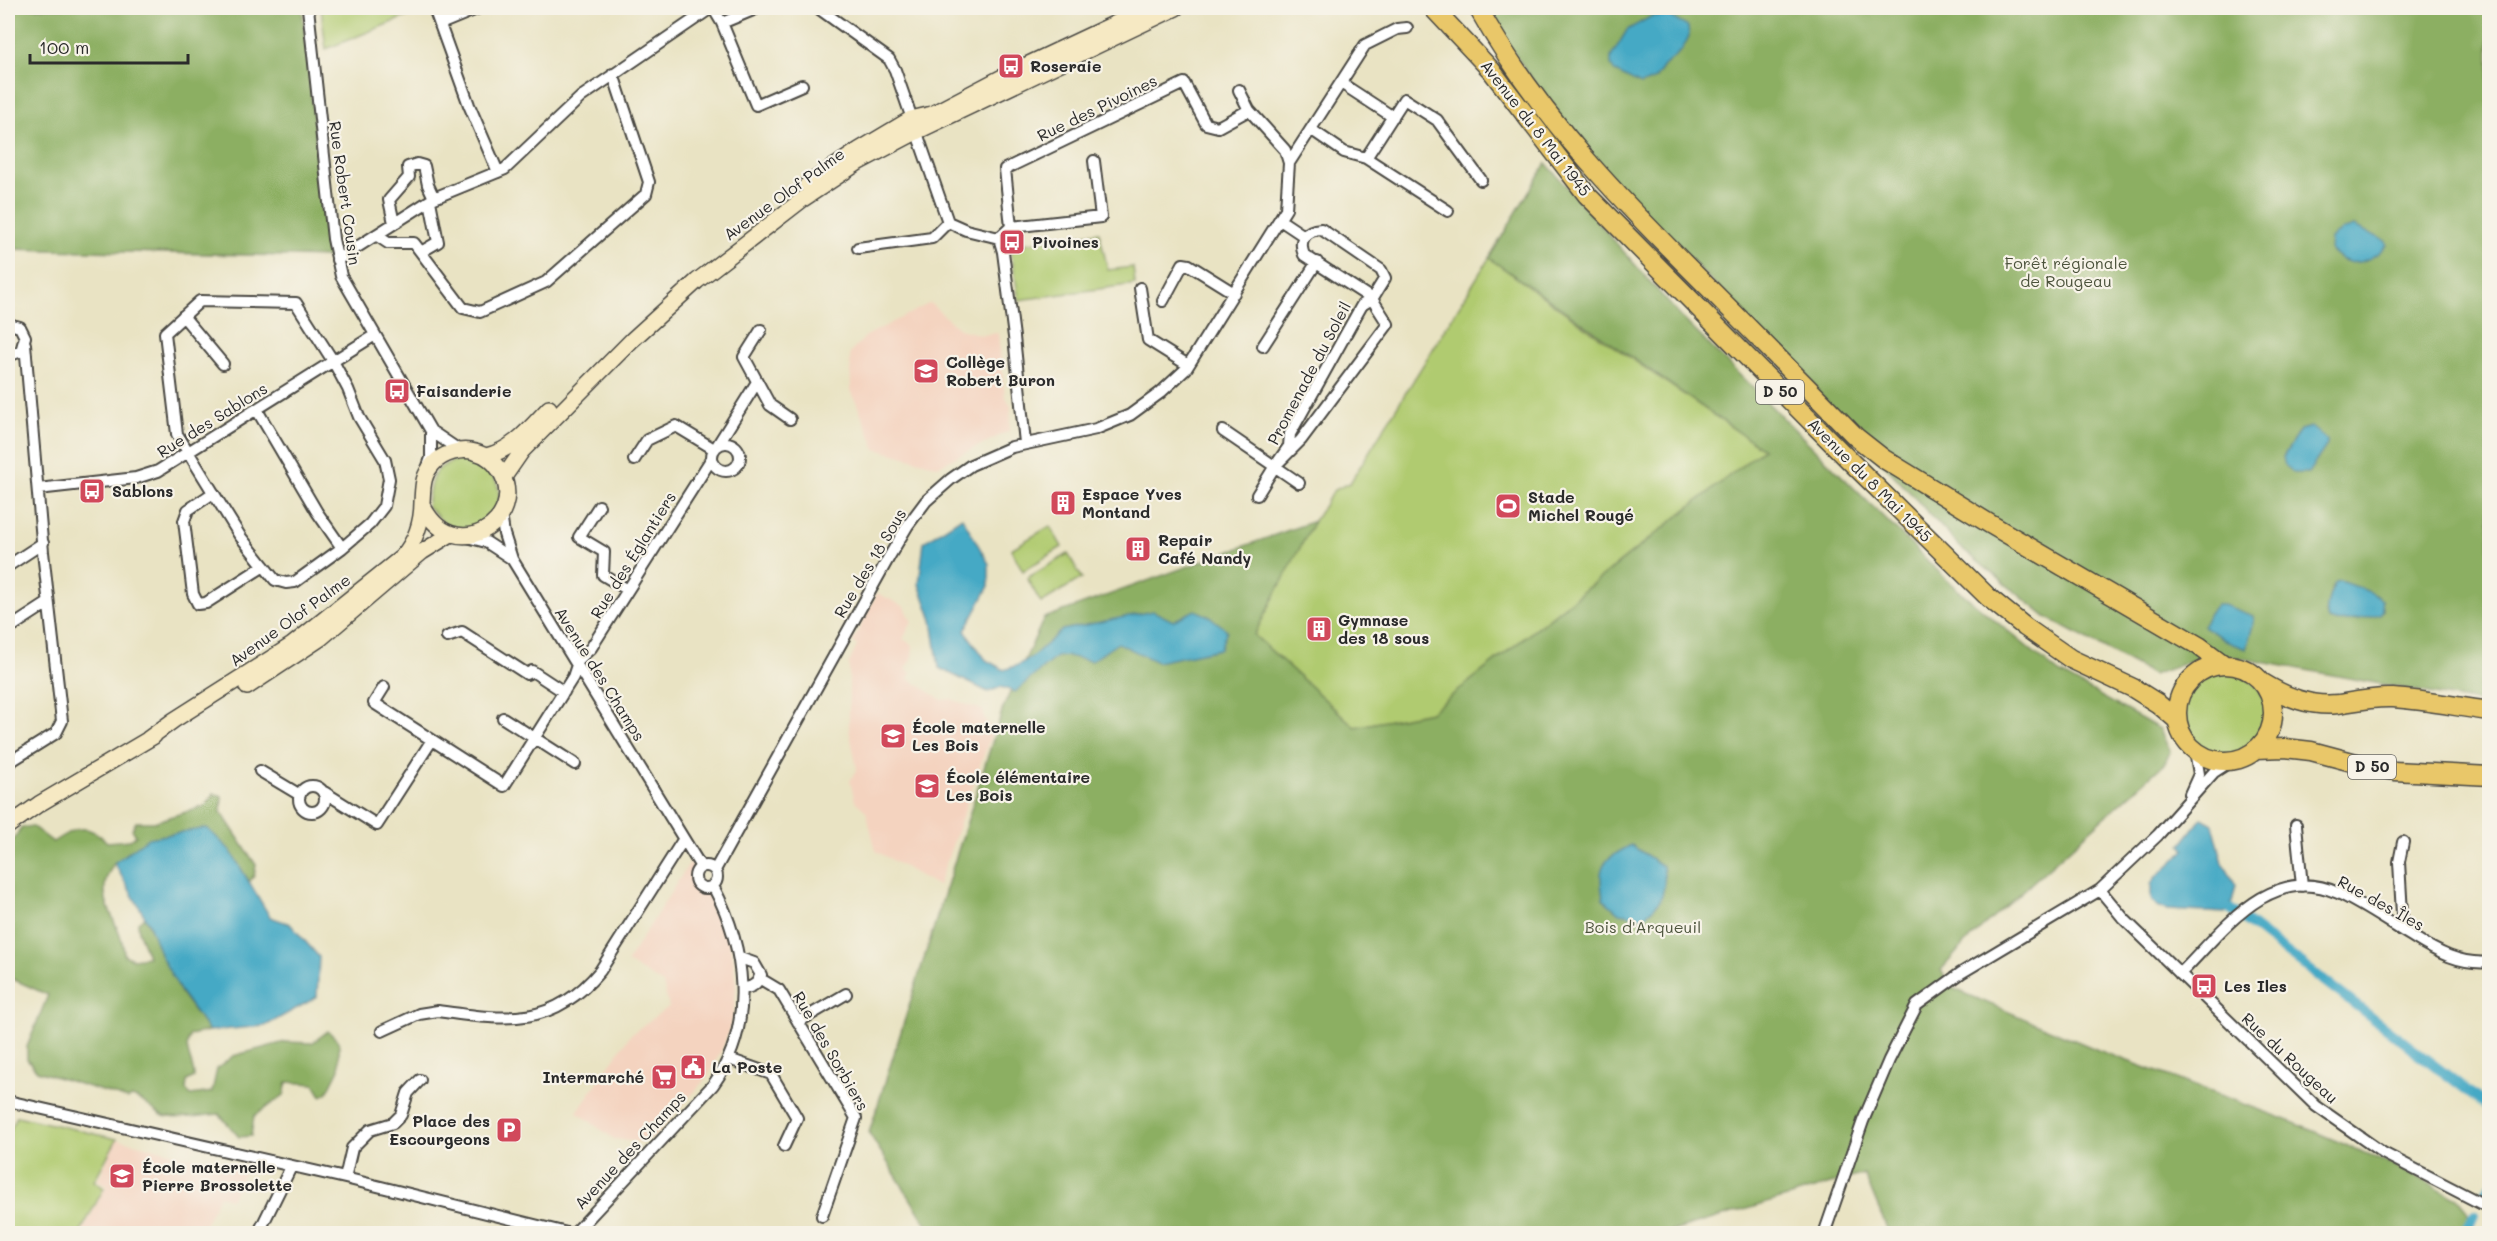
<svg xmlns="http://www.w3.org/2000/svg" width="2497" height="1241" viewBox="0 0 2497 1241" font-family="Mali,sans-serif">
<style>
.built{fill:#f4d3bf}
.green{fill:#b0cb70;stroke:#6e7b4e;stroke-width:1.5}
.forest{fill:#8caf62;stroke:#5c6d46;stroke-width:1.5;fill-rule:evenodd}
.water{fill:#45a9c5;stroke:#386a78;stroke-width:1.5}
.lines{fill:none;stroke-linecap:round;stroke-linejoin:round}
.canal{stroke:#45a9c5;stroke-width:10}
.street-casing{stroke:#484742;stroke-width:14}
.secondary-casing{stroke:#484742;stroke-width:18}
.primary-casing{stroke:#484742;stroke-width:21}
.street{stroke:#fff;stroke-width:10}
.secondary{stroke:#f6e9c3;stroke-width:15}
.primary{stroke:#e9c769;stroke-width:18}
.labels{text-anchor:middle;stroke-width:4.5;stroke-linejoin:round;paint-order:stroke}
.shield{fill:#f7f3e8;stroke:#686764;stroke-width:1.5}
.shield-label{font-size:15px;font-weight:bold;fill:#2b2b2b}
.poi-label{font-size:16px;font-weight:bold;fill:#2b2b2b;stroke:#f7f3e8;text-anchor:start}
.street-label{font-size:16px;fill:#2b2b2b;stroke:#f7f3e8}
.park-label{font-size:16px;fill:#4c533c;stroke:#f7f3e8}
</style>
<rect width="100%" height="100%" fill="#f7f3e8"/>
<filter id="ink" filterUnits="userSpaceOnUse"><feTurbulence type="fractalNoise" baseFrequency=".0167" numOctaves="2"/><feDisplacementMap in="SourceGraphic" scale="12" xChannelSelector="R" yChannelSelector="G"/><feConvolveMatrix kernelMatrix="1 2 1 2 8 2 1 2 1" color-interpolation-filters="sRGB"/></filter>
<filter id="wash" filterUnits="userSpaceOnUse"><feTurbulence type="fractalNoise" baseFrequency=".008" numOctaves="4" result="noise"/><feDisplacementMap in="SourceGraphic" scale="24" xChannelSelector="R" yChannelSelector="G"/><feGaussianBlur stdDeviation="1.35" result="paint"/><feColorMatrix in="noise" values="0 0 0 0 0 0 0 0 0 0 0 0 0 0 0 0 0 1.4 0 .05"/><feComposite in="paint" operator="in"/></filter>
<g filter="url(#wash)">
<rect width="100%" height="100%" fill="#e9e3c3"/>
<path class="built" d="M930 303 959 329 982 335 998 333 1005 396 1011 406 1009 431 938 466 876 449 851 390 850 353 866 336Z
M877 593 905 607 912 622 903 639 913 645 912 659 906 669 911 673 908 678 942 700 951 699 982 710 984 713V719L993 729 938 886 876 851 866 811 855 801 850 781 857 769 849 729V663L857 646 853 641Z
M690 862 725 926 733 957 736 987 733 1018 723 1047 708 1076 654 1137 640 1142 614 1139 577 1112 631 1034 669 1007 663 984 627 962Z
M117 1139 129 1142 246 1170 231 1199 219 1196 201 1233H82L107 1185 98 1180Z"/>
<path class="green" d="M321 8H407L410 15 326 49Z
M1099 232 1108 270 1133 267 1135 284 1019 300 1010 246Z
M1489 258 1591 331 1763 449 1431 712 1355 727 1254 635 1314 521 1334 490 1350 483Z
M457 460C481 460 507 480 497 507 494 515 487 521 482 527L453 532 427 506C431 482 429 468 457 460Z
M1050 526 1062 547 1023 571 1011 549Z
M1068 554 1082 578 1041 603 1027 578Z
M2184 713a41 41 0 1 1 82 0a41 41 0 1 1-82 0Z
M17 1116 117 1139 94 1181 104 1188 80 1233H8V1135Z"/>
<path class="forest" d="M8 8H302L328 257 8 249Z
M1483 8H2489V704L2213 653 2153 675 2046 617 1959 546 1786 358 1570 135ZM1669 16 1682 50 1664 66 1655 79ZM2332 587 2382 600 2383 610 2358 619 2328 620 2326 614Z
M1546 163 1681 317 1951 584 2059 673 2160 729 2170 752 2165 763 1964 944 1941 970 1950 987 2098 1050 2287 1120 2393 1165 2457 1198 2466 1209 2474 1229 2472 1234 1889 1233 1864 1174 1666 1233H932L869 1133 1003 708 1044 618 1314 521 1254 635 1355 727 1431 712 1763 449 1489 258Z
M214 794 222 797 221 812 256 865 254 876 249 882 230 850 114 863C112 868 107 874 106 880 99 905 124 930 124 955L133 959 148 957 139 932 138 922 145 917 181 993 209 1031 190 1035C182 1051 194 1062 194 1077L187 1081 186 1090 191 1095 212 1092 217 1069 233 1056 285 1042 312 1043 328 1031 339 1042V1069L327 1093 321 1096 314 1084 287 1082 284 1095 254 1116 251 1136 239 1137 219 1114C205 1115 174 1121 161 1115 149 1108 148 1102 132 1097L128 1099 37 1071 27 1059V1047L48 995 8 977V848L22 827H33L53 842C75 827 87 822 107 842L130 840 136 836 132 829 136 822H154L205 806Z"/>
<path class="water" d="M1652 16H1669L1688 27 1689 36 1682 50 1664 66 1655 79 1641 85 1615 72 1611 65V57L1627 30Z
M2354 226 2386 241 2387 244C2380 254 2362 265 2349 262 2340 260 2336 255 2330 250L2331 239 2342 230Z
M2311 427 2327 440V445L2308 473H2294L2285 466 2283 457 2300 430Z
M962 517 989 564V586L965 631 986 660 1004 670 1018 665 1032 657 1062 630 1153 611 1173 621 1195 610 1209 616 1227 630 1220 649 1157 662 1118 643 1091 661 1067 656 1056 657 1015 692 1001 687 988 692 939 668 932 620 919 584 924 542Z
M2340 581 2370 592 2382 600 2383 610 2380 614C2365 617 2342 625 2328 620 2324 609 2330 591 2336 582Z
M2216 605H2224L2253 616 2254 622 2246 649 2230 643 2203 626 2209 613Z
M2202 818 2213 824 2223 863 2236 885 2232 902 2225 913 2167 910 2157 906 2151 899V885L2154 879 2185 850 2181 845Z
M207 828 230 850 270 917 290 924 319 957 317 997 265 1026 209 1031 181 992 161 956 149 924 114 863 148 838Z
M1631 845 1663 866C1667 889 1663 904 1643 917L1619 913 1603 899C1598 864 1600 862 1631 845Z"/>
<g class="lines">
<path class="canal" d="M2229 908 2490 1108
M2486 1192 2490 1186
M2465 1234 2474 1215"/>
</g>
</g>
<g filter="url(#ink)">
<g class="lines">
<g class="street-casing">
<path id="street" d="M308 8 333 239 341 276 431 431 459 450
M434 8 469 105 498 172
M713 8 722 23 758 8
M818 8 889 59 895 70 948 222 966 230 999 238 1003 252 1014 337 1025 443
M722 23 756 105 802 85
M440 24 479 8
M1341 83 1393 117
M1312 130 1344 152 1366 158 1404 99 1437 120 1481 180
M1366 158 1448 211
M1289 163 1365 45 1397 29 1407 28
M1280 220 1304 236
M394 223 389 200 409 177 408 167 417 164 424 166 428 185 434 198
M1011 227 1101 217 1094 161
M1321 229 1381 270 1385 278 1372 299 1304 255C1298 240 1305 230 1321 229Z
M376 235 388 243H414L463 308 480 312 546 282 646 194 649 182 613 74
M999 238 1011 227 1005 169 1184 83 1206 124 1218 127 1249 110
M858 248 932 238 948 222
M421 252 438 242 430 201
M337 260 434 198 505 169 581 97 711 8
M1140 288 1148 340 1188 365
M1372 299 1388 324 1301 440 1275 466 1289 446 1290 434 1362 305Z
M200 301 296 303 333 361 348 389 359 417 385 460 389 479 384 506 370 524 342 548 295 582 286 583 275 580 240 536 177 434 165 333Z
M1163 301 1183 264 1189 265 1234 293
M183 316 223 364
M8 324 20 327 25 337 21 351 8 356
M761 330 744 357 770 405 790 419
M1263 346 1317 262
M257 410 317 512 342 548
M1223 431 1299 483
M712 457a14 14 0 1 1 28 0a14 14 0 1 1-28 0Z
M717 446 757 382
M634 460 647 440 676 426 714 449
M427 469 431 458V431
M38 489 136 478 158 471 375 335
M213 493 188 510 184 521 193 594 198 604 206 603 264 566
M1257 495 1275 466
M599 506 579 537 604 552 603 575 628 590
M501 514 504 534 512 559 701 867
M467 537 486 542 512 559
M8 566 43 543
M8 629 48 603
M447 637 462 632 527 674 532 671 564 692
M384 687 374 703 432 740
M503 718 575 764
M8 763 56 733 62 721 43 552 25 344
M260 771 300 795
M299 799a13 13 0 1 1 26 0a13 13 0 1 1-26 0Z
M324 792 377 825 432 740 504 786 573 677 579 659 591 648 712 458
M2190 794 2199 774 2195 751
M2296 825 2302 886
M2403 842 2399 862 2403 931
M695 877a11 11 0 1 1 22 0a11 11 0 1 1-22 0Z
M715 870 889 557 908 525 926 501 951 479 971 465 1012 447 1096 429 1130 415 1160 393 1186 369 1286 209 1289 163 1285 150 1249 110 1239 90
M2100 890 2124 919 2316 1106 2383 1153 2490 1208
M740 958 754 963 761 975C757 985 752 987 742 989
M2180 974C2222 932 2270 862 2338 893 2364 905 2389 923 2413 937 2437 952 2460 965 2490 962
M759 978 779 990 856 1118 822 1216
M798 1022 846 994
M382 1031 419 1014 438 1011C504 1020 552 1029 600 971L683 840
M729 1059 771 1074 797 1118 784 1146
M8 1101 345 1178 571 1234
M345 1178 352 1148 370 1130 393 1123 401 1115 408 1093 420 1080
M258 1234 291 1167
M574 1234 713 1085C756 1025 746 948 713 886
M1824 1234 1863 1121 1889 1060 1917 1005 1961 973 2100 890 2158 835 2214 772 2231 761"/>
</g>
<g class="secondary-casing">
<path id="secondary" d="M807 185 859 150 911 119 932 114 1016 70 1148 8
M486 456C513 450 530 428 549 408
M504 477 522 451 632 340 697 281 803 199 859 162 916 132 1176 8
M247 687 321 638 422 552 451 534
M148 739 174 720 292 645 402 557C415 542 422 523 422 502 423 487 422 476 433 464 443 453 461 448 475 452 486 455 494 461 500 471 530 520 452 570 422 504
M8 826 39 804 154 736"/>
</g>
<g class="primary-casing">
<path id="primary" d="M1433 8 1491 70 1587 195 1850 461 1988 597 2025 627 2071 659 2133 688 2157 703 2177 720
M1478 8C1540 119 1625 205 1715 294 1763 342 1809 389 1856 437L1884 459 1990 524 2199 646 2223 664
M2177 713a48 48 0 1 1 96 0a48 48 0 1 1-96 0Z
M2263 683C2286 697 2310 707 2338 704 2356 701 2374 697 2393 698 2425 700 2458 707 2490 711
M2256 749 2285 748 2311 751 2371 767 2394 771 2490 776"/>
</g>
<use href="#street" class="street"/>
<use href="#secondary" class="secondary"/>
<use href="#primary" class="primary"/>
</g>
</g>
<defs>
<g id="bus-square" transform="scale(1.35)"><rect x="-9" y="-9" width="18" height="18" rx="4" fill="#d1495b" stroke="#f7f3e8"/><path d="M-5-6H5V4H4V6H2V4H-2V6H-4V4H-5ZM-3.5-4V0h7V-4ZM-3.5 1.2v1.5H-2V1.2ZM2 1.2v1.5H3.5V1.2Z" fill="#fff"/></g>
<g id="school-square" transform="scale(1.35)"><rect x="-9" y="-9" width="18" height="18" rx="4" fill="#d1495b" stroke="#f7f3e8"/><path d="M0-5L7-2L0 1L-7-2ZM-4 1L0 2.5L4 1V4Q0 6-4 4Z" fill="#fff"/></g>
<g id="building-square" transform="scale(1.35)"><rect x="-9" y="-9" width="18" height="18" rx="4" fill="#d1495b" stroke="#f7f3e8"/><path d="M-4-6H4V6H1V3H-1V6H-4ZM-2.5-4.3h1.7v1.8h-1.7ZM.8-4.3h1.7v1.8H.8ZM-2.5-1h1.7V.8h-1.7ZM.8-1h1.7V.8H.8Z" fill="#fff"/></g>
<g id="stadium-square" transform="scale(1.35)"><rect x="-9" y="-9" width="18" height="18" rx="4" fill="#d1495b" stroke="#f7f3e8"/><path d="M0-5a6.5 5 0 1 0 0 10a6.5 5 0 1 0 0-10ZM-3.5-1.8h7v3.6h-7Z" fill="#fff"/></g>
<g id="civic-square" transform="scale(1.35)"><rect x="-9" y="-9" width="18" height="18" rx="4" fill="#d1495b" stroke="#f7f3e8"/><path d="M-.6-6.5H3V-4.5H.6V-3L4-1V1h2V6H-6V1h2V-1L-.6-3ZM-1.2 2.5V6h2.4V2.5Z" fill="#fff"/></g>
<g id="supermarket-square" transform="scale(1.35)"><rect x="-9" y="-9" width="18" height="18" rx="4" fill="#d1495b" stroke="#f7f3e8"/><path d="M-6-5.5h2.5l.6 2H6L4.5 2H-2.5L-4.4-4H-6ZM-1.5 3.2a1.3 1.3 0 1 0 .1 0ZM3 3.2a1.3 1.3 0 1 0 .1 0Z" fill="#fff"/></g>
<g id="parking-square" transform="scale(1.35)"><rect x="-9" y="-9" width="18" height="18" rx="4" fill="#d1495b" stroke="#f7f3e8"/><path d="M-3.5-5.5H1a3.5 3.5 0 0 1 0 7H-1V5.5H-3.5ZM-1-3.4V-.6H.8a1.4 1.4 0 0 0 0-2.8Z" fill="#fff"/></g>
</defs>
<g fill-rule="evenodd">
<use href="#bus-square" x="1011" y="66"/>
<use href="#bus-square" x="1012" y="242"/>
<use href="#school-square" x="926" y="371"/>
<use href="#bus-square" x="397" y="391"/>
<use href="#bus-square" x="92" y="491"/>
<use href="#building-square" x="1063" y="503"/>
<use href="#stadium-square" x="1508" y="506"/>
<use href="#building-square" x="1138" y="549"/>
<use href="#building-square" x="1319" y="629"/>
<use href="#school-square" x="893" y="736"/>
<use href="#school-square" x="927" y="786"/>
<use href="#bus-square" x="2204" y="986"/>
<use href="#civic-square" x="693" y="1067"/>
<use href="#supermarket-square" x="664" y="1077"/>
<use href="#parking-square" x="509" y="1130"/>
<use href="#school-square" x="122" y="1176"/>
</g>
<g class="labels">
<g class="shield">
<rect x="1756" y="380" width="48" height="24" rx="4.5"/>
<rect x="2348" y="755" width="48" height="24" rx="4.5"/>
</g>
<g class="shield-label">
<text x="1780" y="397">D 50</text>
<text x="2372" y="772">D 50</text>
</g>
<g class="poi-label">
<text x="1030" y="72">Roseraie</text>
<text x="1032" y="248">Pivoines</text>
<text x="946" y="368">Collège<tspan x="946" dy="18">Robert Buron</tspan></text>
<text x="416" y="397">Faisanderie</text>
<text x="112" y="497">Sablons</text>
<text x="1082" y="500">Espace Yves<tspan x="1082" dy="18">Montand</tspan></text>
<text x="1528" y="503">Stade<tspan x="1528" dy="18">Michel Rougé</tspan></text>
<text x="1158" y="546">Repair<tspan x="1158" dy="18">Café Nandy</tspan></text>
<text x="1338" y="626">Gymnase<tspan x="1338" dy="18">des 18 sous</tspan></text>
<text x="912" y="733">École maternelle<tspan x="912" dy="18">Les Bois</tspan></text>
<text x="946" y="783">École élémentaire<tspan x="946" dy="18">Les Bois</tspan></text>
<text x="2224" y="992">Les Iles</text>
<text x="712" y="1073">La Poste</text>
<text x="644" y="1083" text-anchor="end">Intermarché</text>
<text x="490" y="1127" text-anchor="end">Place des<tspan x="490" dy="18">Escourgeons</tspan></text>
<text x="142" y="1173">École maternelle<tspan x="142" dy="18">Pierre Brossolette</tspan></text>
</g>
<g class="street-label">
<text transform="translate(1097 108) rotate(-26)" y="6">Rue des Pivoines</text>
<text transform="translate(1536 128) rotate(52)" y="6">Avenue du 8 Mai 1945</text>
<text transform="translate(345 193) rotate(82)" y="6">Rue Robert Cousin</text>
<text transform="translate(784 194) rotate(-36)" y="6">Avenue Olof Palme</text>
<text transform="translate(1309 373) rotate(-62)" y="6">Promenade du Soleil</text>
<text transform="translate(212 420) rotate(-32)" y="6">Rue des Sablons</text>
<text transform="translate(1870 480) rotate(45)" y="6">Avenue du 8 Mai 1945</text>
<text transform="translate(633 555) rotate(-58)" y="6">Rue des Églantiers</text>
<text transform="translate(870 563) rotate(-59)" y="6">Rue des 18 Sous</text>
<text transform="translate(290 620) rotate(-36)" y="6">Avenue Olof Palme</text>
<text transform="translate(600 674) rotate(58)" y="6">Avenue des Champs</text>
<text transform="translate(2381 903) rotate(29)" y="6">Rue des Îles</text>
<text transform="translate(831 1051) rotate(60)" y="6">Rue des Sorbiers</text>
<text transform="translate(2290 1058) rotate(43)" y="6">Rue du Rougeau</text>
<text transform="translate(630 1150) rotate(-47)" y="6">Avenue des Champs</text>
</g>
<g class="park-label">
<text x="2066" y="269">Forêt régionale<tspan x="2066" dy="18">de Rougeau</tspan></text>
<text x="1643" y="933">Bois d'Arqueuil</text>
</g>
</g>
<rect width="2497" height="1241" fill="none" stroke="#f7f3e8" stroke-width="30"/>
<path d="M30 54v9h158v-9" fill="none" stroke="#2b2b2b" stroke-width="3"/>
<text x="39" y="54" font-size="18" fill="#2b2b2b" stroke="#f7f3e8" stroke-width="4.5" paint-order="stroke">100 m</text>
</svg>
